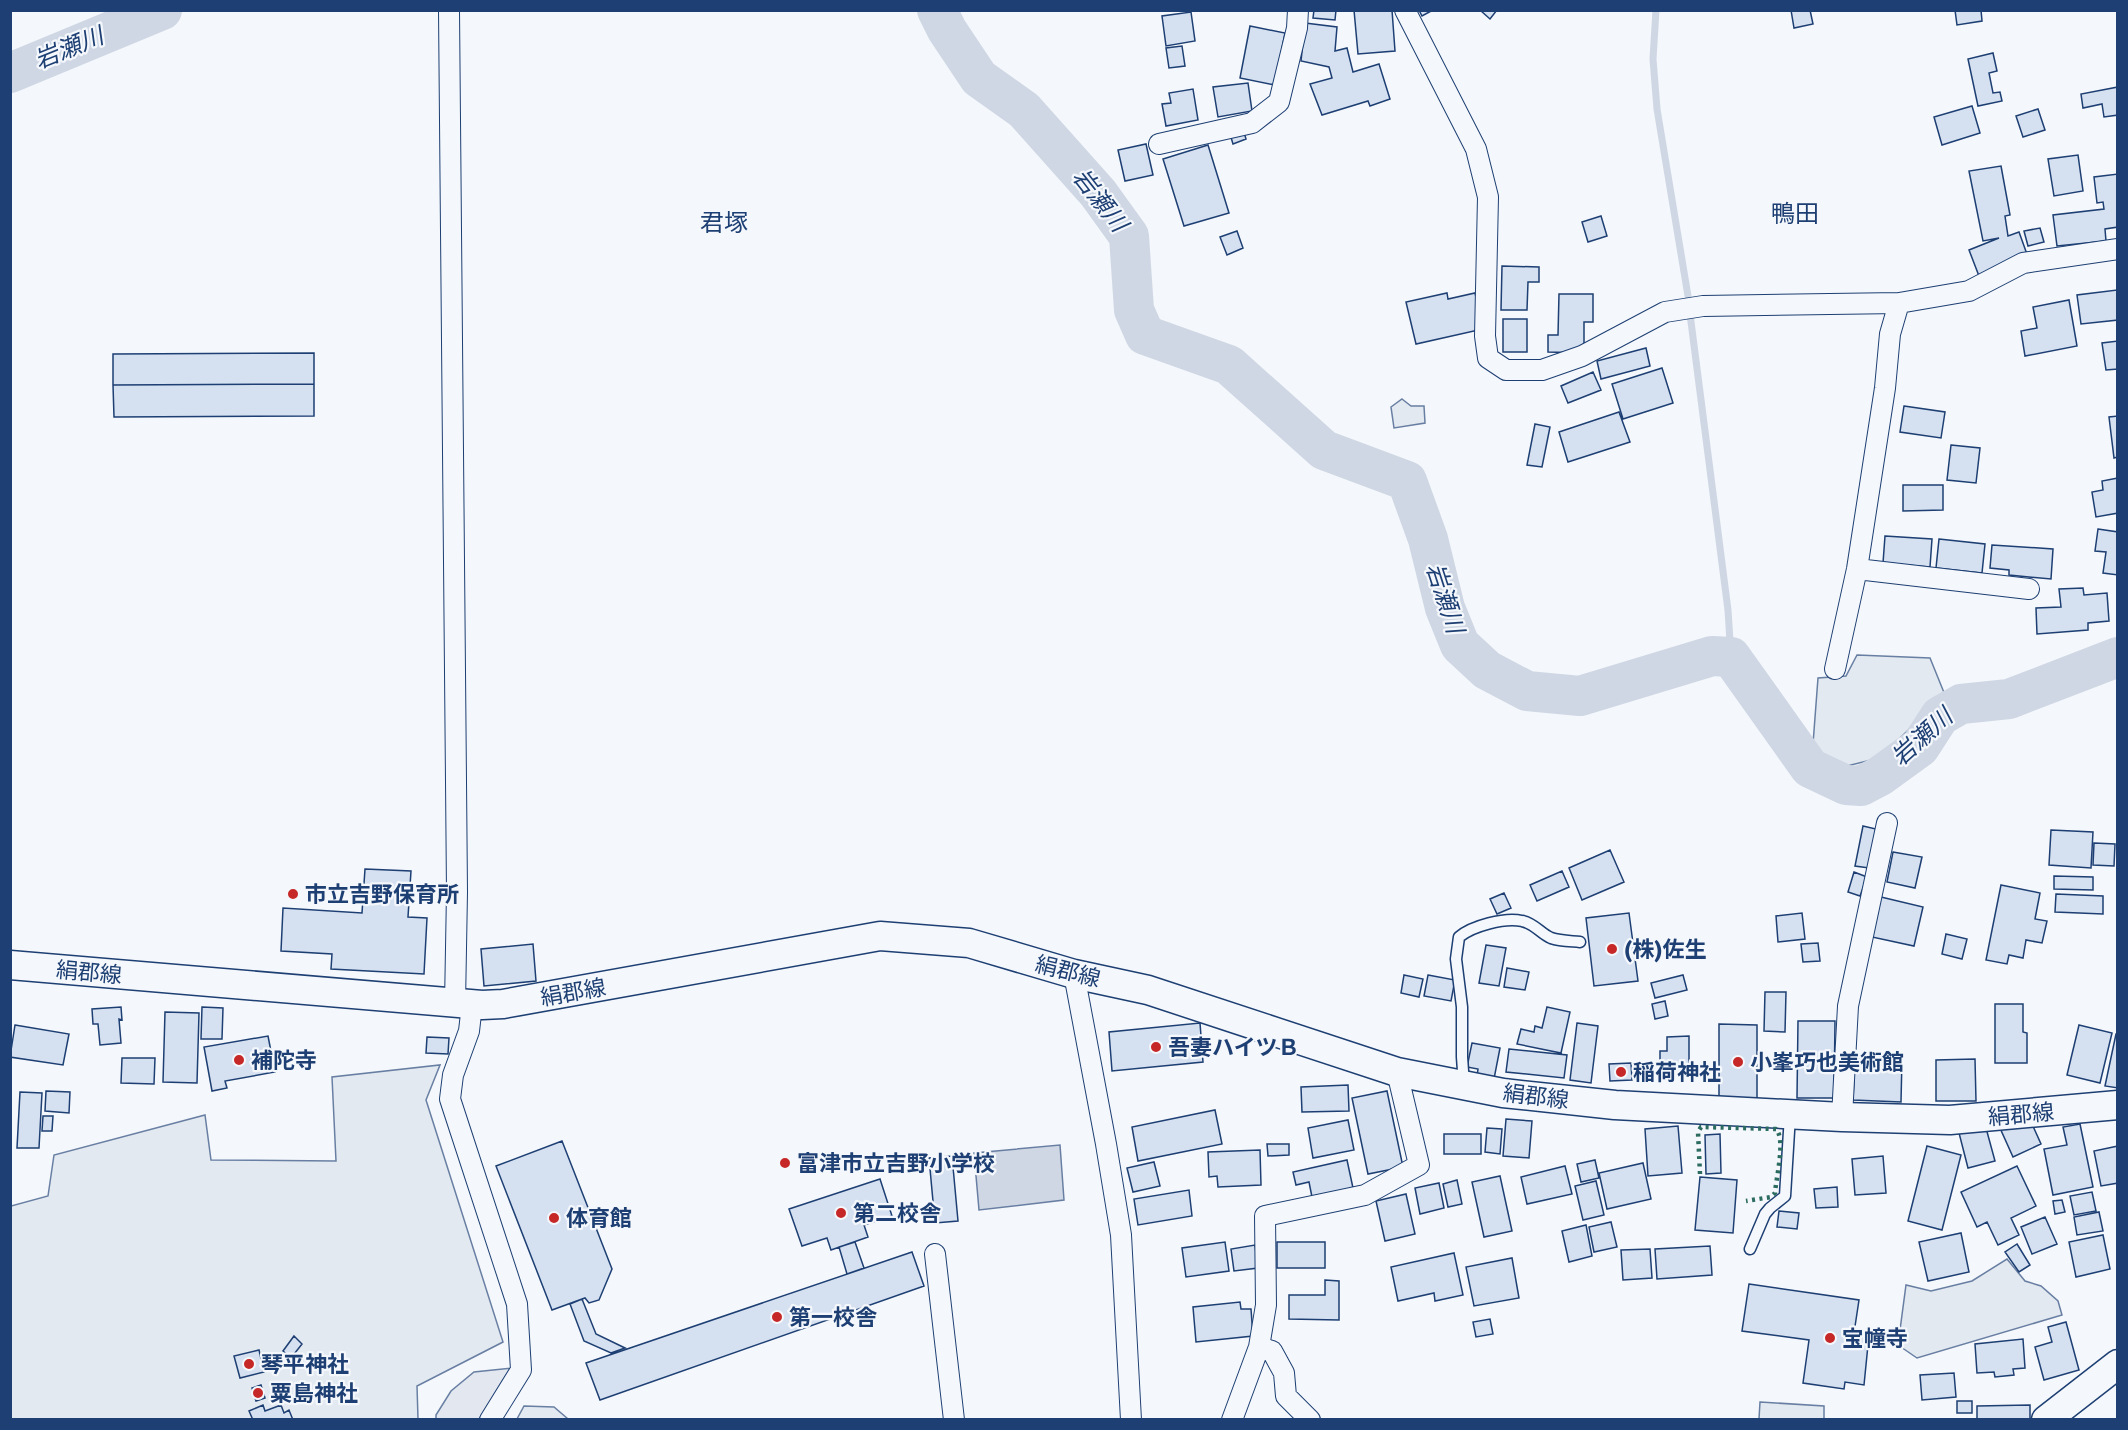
<svg xmlns="http://www.w3.org/2000/svg" width="2128" height="1430" viewBox="0 0 2128 1430" font-family="Signika,'Noto Sans JP',sans-serif">
<style>
.green{fill:#e3e9f0;stroke:#687fa3;stroke-width:1.5}
.parking{fill:#e3e8f0;stroke:#687fa3;stroke-width:1.5}
.water{fill:#cfd7e4;stroke:#687fa3;stroke-width:1.5}
.lines{fill:none;stroke-linecap:round;stroke-linejoin:round}
.stream{stroke:#cfd7e4;stroke-width:7}
.river{stroke:#cfd7e4;stroke-width:40}
.building{fill:#d5e0f0;stroke:#1d3f73;stroke-width:1.5}
.lane-casing{stroke:#1d3f73;stroke-width:13}
.street-casing{stroke:#1d3f73;stroke-width:22}
.secondary-casing{stroke:#1d3f73;stroke-width:31}
.lane{stroke:#f4f7fb;stroke-width:10}
.street{stroke:#f4f7fb;stroke-width:20}
.secondary{stroke:#f4f7fb;stroke-width:28}
.hedge{stroke:#2c6c60;stroke-width:4.5;stroke-dasharray:3 4.5;stroke-linecap:butt}
.poi-dot{fill:#c62828;stroke:#f4f7fb;stroke-width:2}
.labels{text-anchor:middle;stroke-width:4.5;stroke-linejoin:round;paint-order:stroke}
.poi-label{font-size:22px;font-weight:bold;fill:#1d3f73;stroke:#f4f7fb;text-anchor:start}
.street-label{font-size:22px;fill:#1d3f73;stroke:#f4f7fb}
.water-label{font-size:24px;font-style:italic;fill:#1d3f73;stroke:#f4f7fb}
.neighbourhood-label{font-size:24px;fill:#1d3f73;stroke:#f4f7fb}
</style>
<rect width="100%" height="100%" fill="#f4f7fb"/>
<path class="green" d="M1402 399 1411 406H1424L1425 423 1394 428 1391 407Z
M1857 655 1930 658 1945 695 1879 758 1847 766 1816 761 1813 744 1818 678 1846 676Z
M440 1065 426 1100 503 1342 417 1386 418 1419 11 1420V1206L48 1196 54 1155 205 1115 211 1160 336 1161 332 1077Z
M2007 1259 2025 1281 2041 1286 2058 1301 2062 1315 1917 1358 1898 1345 1906 1285 1931 1291 1972 1281Z
M1760 1402 1824 1406V1419H1759Z
M524 1406 554 1407 568 1419H517Z"/>
<path class="parking" d="M513 1368 479 1419 436 1420V1415L451 1391 474 1372Z"/>
<path class="water" d="M1060 1145 1064 1200 979 1210 974 1153Z"/>
<g class="lines">
<path class="stream" d="M1656 10 1653 59 1657 109 1688 296
M1690 314 1728 610 1731 657"/>
<path class="river" d="M937 10 947 30 979 78 1024 110 1098 193 1129 236 1134 310 1145 335 1229 365 1324 450 1407 481 1428 539 1445 608 1460 645 1487 670 1527 691 1580 696 1712 656 1731 657 1810 768 1846 785 1861 786 1880 776 1920 747 1940 716 1961 704 2009 699 2118 657
M10 73 162 10"/>
</g>
<path class="building" d="M1314 10H1336L1335 20 1313 18Z
M1354 10H1392L1395 51 1358 54Z
M1419 10H1433L1422 16Z
M1480 10H1497L1490 19Z
M1791 10H1810L1813 24 1794 28Z
M1955 10H1981L1982 21 1957 25Z
M1191 12 1195 41 1166 46 1162 16Z
M1305 23 1337 27 1335 51 1347 48 1353 72 1379 64 1390 99 1370 106 1368 101 1322 115 1310 84 1332 78 1329 67 1301 61Z
M1250 26 1285 33 1275 85 1240 78Z
M1182 46 1185 66 1169 68 1166 48Z
M1993 53 1997 71 1989 73 1993 93 2000 92 2002 101 1978 106 1968 59Z
M1248 83 1252 111 1218 117 1213 87Z
M2118 87V115L2104 117 2102 104 2083 108 2081 94Z
M1193 89 1198 120 1166 126 1162 104 1171 103 1169 93Z
M1972 106 1980 133 1942 145 1934 117Z
M2038 109 2045 130 2023 137 2016 116Z
M1243 129 1246 139 1233 144 1230 134Z
M1146 144 1153 175 1125 181 1118 150Z
M1208 145 1229 213 1184 226 1163 159Z
M2078 155 2083 191 2054 196 2048 159Z
M2001 166 2010 215 2005 216 2008 236 2019 232 2028 257 1979 276 1969 250 1999 238 1983 241 1969 171Z
M2118 174V227L2105 229 2106 241 2057 246 2053 215 2104 209 2103 202 2097 203 2094 177Z
M1601 216 1607 236 1588 242 1582 222Z
M2040 228 2044 242 2028 246 2024 231Z
M1237 231 1243 248 1227 255 1220 237Z
M1502 266 1539 267V282H1528L1527 310H1501Z
M2117 290 2118 320 2081 324 2077 295Z
M1447 293 1448 299 1475 293 1483 329 1416 344 1406 302Z
M1559 294H1593V322H1584V353L1548 352V335H1558Z
M2069 300 2077 346 2025 356 2021 331 2037 328 2033 307Z
M1503 319H1527V352H1503Z
M2118 341V369L2106 370 2102 343Z
M1646 348 1650 366 1601 379 1597 361Z
M314 353V384L113 385V354Z
M1662 368 1673 403 1623 419 1612 384Z
M1593 372 1601 390 1568 403 1561 386Z
M314 384V416L114 417 113 385Z
M1904 406 1945 412 1941 438 1900 432Z
M1619 412 1630 442 1568 462 1559 432Z
M2118 416V457L2114 458 2109 417Z
M1535 424 1550 427 1542 467 1527 465Z
M1951 445 1980 448 1976 483 1947 480Z
M2118 478V513L2096 517 2092 492 2103 490 2102 481Z
M1903 485H1943V510L1903 511Z
M2098 529 2118 532V575L2103 573 2106 552 2095 551Z
M1885 536 1932 539 1930 567 1883 563Z
M1939 539 1985 544 1982 573 1936 568Z
M1992 545 2053 549 2051 579 2009 575V570L1990 568Z
M2083 588 2084 595 2107 593 2109 621 2088 623V630L2037 634 2036 608 2061 607 2059 589Z
M1863 826 1876 829 1869 868 1855 866Z
M2051 830 2093 832 2091 868 2049 865Z
M2094 843 2115 844 2114 866 2093 865Z
M1610 850 1624 882 1582 900 1569 868Z
M1893 852 1922 857 1915 888 1887 882Z
M365 869 411 871 408 917 427 918 424 974 331 969 332 954 281 951 283 908 362 913Z
M1562 871 1569 887 1537 901 1530 885Z
M1854 872 1867 877 1860 896 1848 892Z
M2054 876 2093 877V890L2054 889Z
M2001 885 2040 893 2035 919 2047 921 2042 943 2026 940 2023 958 2009 955 2007 964 1986 960Z
M1504 893 1511 908 1497 914 1490 899Z
M2056 894 2103 896V914L2055 912Z
M1881 897 1923 907 1914 946 1872 937Z
M1629 913 1638 981 1594 986 1586 918Z
M1802 913 1805 939 1778 942 1776 916Z
M1946 934 1967 939 1962 959 1942 954Z
M1818 943 1820 961 1803 962 1801 944Z
M533 944 536 981 484 986 481 949Z
M1486 945 1506 948 1499 986 1479 983Z
M1507 968 1529 972 1525 990 1504 987Z
M1404 975 1423 979 1419 997 1401 993Z
M1428 975 1455 980 1451 1001 1424 996Z
M1683 975 1687 990 1655 998 1651 983Z
M1765 992H1786L1785 1032 1764 1031Z
M1665 1001 1668 1016 1655 1019 1652 1004Z
M1995 1004H2023V1032L2027 1033V1063H1995Z
M121 1007 122 1020 119 1019 121 1043 100 1045 98 1024H93L92 1009Z
M202 1007 223 1008 222 1039H201Z
M1547 1007 1570 1012 1561 1053 1517 1044 1521 1029 1534 1032 1535 1026 1542 1028Z
M165 1012 199 1013 197 1083 163 1082Z
M1798 1021H1835L1834 1098H1797Z
M1200 1023 1203 1062 1112 1071 1109 1032Z
M1577 1023 1598 1026 1591 1083 1570 1080Z
M1719 1024 1757 1025V1100L1719 1099Z
M15 1025 69 1034 63 1065 10 1057Z
M2079 1025 2112 1033 2100 1083 2067 1075Z
M2116 1034H2118V1088L2105 1086Z
M268 1036 275 1072 225 1081 227 1088 212 1091 204 1047Z
M1689 1036V1074L1660 1075V1051H1667V1037Z
M427 1037 449 1038 448 1054 426 1053Z
M1472 1043 1500 1048 1494 1079 1477 1076 1478 1069 1467 1067Z
M1509 1049 1567 1055 1564 1078 1506 1072Z
M1855 1056 1902 1058 1901 1102 1853 1100Z
M122 1058H155L154 1084 121 1083Z
M1975 1059 1976 1101H1936V1060Z
M1631 1063 1632 1080 1610 1081 1609 1064Z
M1348 1085 1349 1111 1302 1112 1301 1087Z
M46 1091 70 1092 69 1113 45 1111Z
M1387 1091 1403 1167 1368 1174 1352 1098Z
M20 1092 42 1093 39 1148H17Z
M1215 1110 1222 1144 1138 1161 1132 1127Z
M43 1116H53L52 1131H42Z
M1506 1119 1532 1121 1529 1158 1503 1156Z
M1348 1120 1354 1150 1313 1158 1308 1128Z
M2032 1124 2041 1144 2013 1157 2000 1128Z
M2080 1124 2093 1187 2053 1195 2044 1149 2067 1145 2063 1127Z
M1678 1126 1682 1173 1648 1176 1645 1129Z
M1487 1128 1502 1129 1500 1154 1485 1152Z
M1986 1128 1995 1161 1968 1168 1958 1129Z
M1444 1134H1481V1154H1444Z
M1720 1134 1721 1173 1706 1174 1705 1135Z
M562 1141 612 1269 599 1300 589 1303 585 1298 552 1310 496 1166Z
M1267 1144H1289V1155L1268 1156Z
M1927 1146 1961 1155 1942 1230 1908 1221Z
M2118 1146V1183L2101 1186 2094 1151Z
M1260 1150 1261 1185 1218 1187 1217 1176 1209 1177 1208 1152Z
M952 1156 958 1221 935 1223 929 1158Z
M1883 1156 1886 1193 1855 1195 1852 1159Z
M1347 1160 1353 1188 1312 1197 1309 1182 1296 1185 1293 1172Z
M1595 1160 1599 1178 1581 1182 1577 1164Z
M1154 1162 1160 1186 1133 1192 1127 1168Z
M1643 1163 1651 1199 1607 1209 1599 1173Z
M1565 1166 1572 1194 1527 1204 1521 1177Z
M2017 1166 2036 1206 2011 1218 2019 1235 1998 1245 1987 1222 1977 1227 1961 1192Z
M1500 1176 1512 1231 1484 1237 1472 1182Z
M1700 1177 1737 1180 1733 1233 1695 1230Z
M880 1179 892 1216 864 1225 868 1237 831 1250 827 1238 802 1246 789 1209Z
M1457 1180 1462 1204 1448 1207 1443 1184Z
M1596 1181 1604 1215 1583 1220 1575 1186Z
M1439 1183 1444 1208 1420 1214 1415 1188Z
M1837 1187 1838 1207 1816 1208 1814 1189Z
M1189 1190 1192 1216 1138 1225 1134 1199Z
M2092 1192 2096 1211 2074 1215 2070 1196Z
M1406 1194 1415 1234 1385 1241 1376 1201Z
M2062 1200 2065 1212 2055 1214 2053 1201Z
M1779 1211 1799 1213 1797 1229 1777 1227Z
M2099 1212 2103 1231 2077 1235 2074 1217Z
M2045 1217 2057 1244 2032 1254 2021 1227Z
M1611 1222 1617 1247 1594 1252 1589 1227Z
M1586 1225 1592 1256 1569 1262 1562 1231Z
M1961 1233 1969 1272 1928 1281 1919 1242Z
M2103 1235 2110 1269 2076 1277 2069 1242Z
M855 1242 864 1268 847 1274 839 1247Z
M1225 1242 1229 1271 1186 1277 1182 1248Z
M1277 1242H1325V1268H1277Z
M2017 1244 2030 1265 2019 1272 2005 1252Z
M1255 1245 1258 1268 1234 1271 1231 1249Z
M1710 1246 1712 1275 1657 1279 1655 1249Z
M1650 1249 1652 1278 1623 1280 1621 1250Z
M912 1252 924 1286 600 1400 586 1363Z
M1454 1253 1463 1295 1435 1301 1434 1293 1398 1301 1391 1267Z
M1512 1258 1519 1298 1474 1306 1466 1267Z
M1325 1280 1339 1281V1320L1289 1319V1295H1325Z
M1749 1284 1859 1300 1854 1333 1869 1335 1864 1385 1845 1382 1844 1389 1803 1383 1809 1340 1742 1331Z
M582 1299 596 1334 625 1348 611 1353 584 1341 570 1304Z
M1240 1302 1241 1309H1251L1253 1336 1196 1342 1193 1307Z
M1490 1319 1493 1334 1476 1337 1473 1322Z
M2066 1322 2079 1370 2044 1380 2035 1347 2052 1342 2048 1327Z
M294 1336 302 1344 291 1358 283 1351Z
M2023 1339 2025 1368 2013 1369 2014 1375 1995 1377 1994 1372 1977 1373 1975 1344Z
M259 1350 264 1372 240 1378 234 1356Z
M1954 1373 1956 1397 1922 1400 1920 1375Z
M261 1385 265 1398 256 1401 252 1388Z
M1957 1401H1972V1413H1957Z
M263 1405 265 1411 281 1405 284 1413 289 1410 293 1420H253L249 1411Z
M2030 1405V1420H1977V1406Z"/>
<g class="lines">
<g class="lane-casing">
<path id="lane" d="M1464 1085 1462 1057V1007L1456 959 1459 937C1472 926 1505 917 1522 921 1534 923 1541 934 1551 938 1560 941 1570 941 1580 942
M1750 1249 1765 1214 1770 1208 1785 1196 1790 1115"/>
</g>
<g class="street-casing">
<path id="street" d="M449 10 457 892 455 1004
M1405 10 1476 149 1488 197 1485 336 1488 358 1506 370H1542L1582 356 1665 312 1703 306 1899 303 1969 291 2023 263 2118 249
M1159 144 1252 123 1279 102 1297 28 1298 10
M1857 569 2029 589
M1835 669 1857 569 1885 388 1890 334 1899 303
M1074 974 1106 1144 1121 1235 1131 1420
M472 1005 469 1031 453 1075 450 1099 517 1304 521 1370 490 1420
M1842 1117 1848 1006 1887 823
M935 1254 954 1420
M1259 1347 1272 1351 1284 1373 1286 1396 1310 1420
M1232 1420 1259 1347 1266 1305 1265 1216 1365 1195 1419 1165 1397 1072"/>
</g>
<g class="secondary-casing">
<path id="secondary" d="M10 965 482 1005 503 1004 880 936 969 943 1074 974 1148 990 1397 1072 1503 1093 1615 1105 1842 1117 1950 1120 2118 1105
M2046 1420 2118 1364"/>
</g>
<use href="#lane" class="lane"/>
<use href="#street" class="street"/>
<use href="#secondary" class="secondary"/>
<path class="hedge" d="M1700 1174 1698 1132 1701 1127 1776 1129C1786 1139 1776 1178 1775 1193L1771 1197 1746 1201"/>
</g>
<g class="poi-dot">
<circle cx="293" cy="894" r="6"/>
<circle cx="1612" cy="949" r="6"/>
<circle cx="1156" cy="1047" r="6"/>
<circle cx="239" cy="1060" r="6"/>
<circle cx="1738" cy="1062" r="6"/>
<circle cx="1621" cy="1072" r="6"/>
<circle cx="785" cy="1163" r="6"/>
<circle cx="841" cy="1213" r="6"/>
<circle cx="554" cy="1218" r="6"/>
<circle cx="777" cy="1317" r="6"/>
<circle cx="1830" cy="1338" r="6"/>
<circle cx="249" cy="1364" r="6"/>
<circle cx="258" cy="1393" r="6"/>
</g>
<g class="labels">
<g class="poi-label">
<text x="305" y="902">市立吉野保育所</text>
<text x="1624" y="957">(株)佐生</text>
<text x="1168" y="1055">吾妻ハイツＢ</text>
<text x="251" y="1068">補陀寺</text>
<text x="1750" y="1070">小峯巧也美術館</text>
<text x="1633" y="1080">稲荷神社</text>
<text x="797" y="1171">富津市立吉野小学校</text>
<text x="853" y="1221">第二校舎</text>
<text x="566" y="1226">体育館</text>
<text x="789" y="1325">第一校舎</text>
<text x="1842" y="1346">宝幢寺</text>
<text x="261" y="1372">琴平神社</text>
<text x="270" y="1401">粟島神社</text>
</g>
<g class="street-label">
<text transform="translate(1068 971) rotate(14)" y="8">絹郡線</text>
<text transform="translate(89 972) rotate(5)" y="8">絹郡線</text>
<text transform="translate(573 992) rotate(-10)" y="8">絹郡線</text>
<text transform="translate(1536 1096) rotate(7)" y="8">絹郡線</text>
<text transform="translate(2021 1114) rotate(-5)" y="8">絹郡線</text>
</g>
<g class="water-label">
<text transform="translate(69 48) rotate(-22)" y="8">岩瀬川</text>
<text transform="translate(1100 200) rotate(52)" y="8">岩瀬川</text>
<text transform="translate(1445 598) rotate(72)" y="8">岩瀬川</text>
<text transform="translate(1922 737) rotate(-42)" y="8">岩瀬川</text>
</g>
<g class="neighbourhood-label">
<text x="1795" y="222">鴨田</text>
<text x="724" y="231">君塚</text>
</g>
</g>
<rect width="2128" height="1430" fill="none" stroke="#1d3f73" stroke-width="24"/>
</svg>
